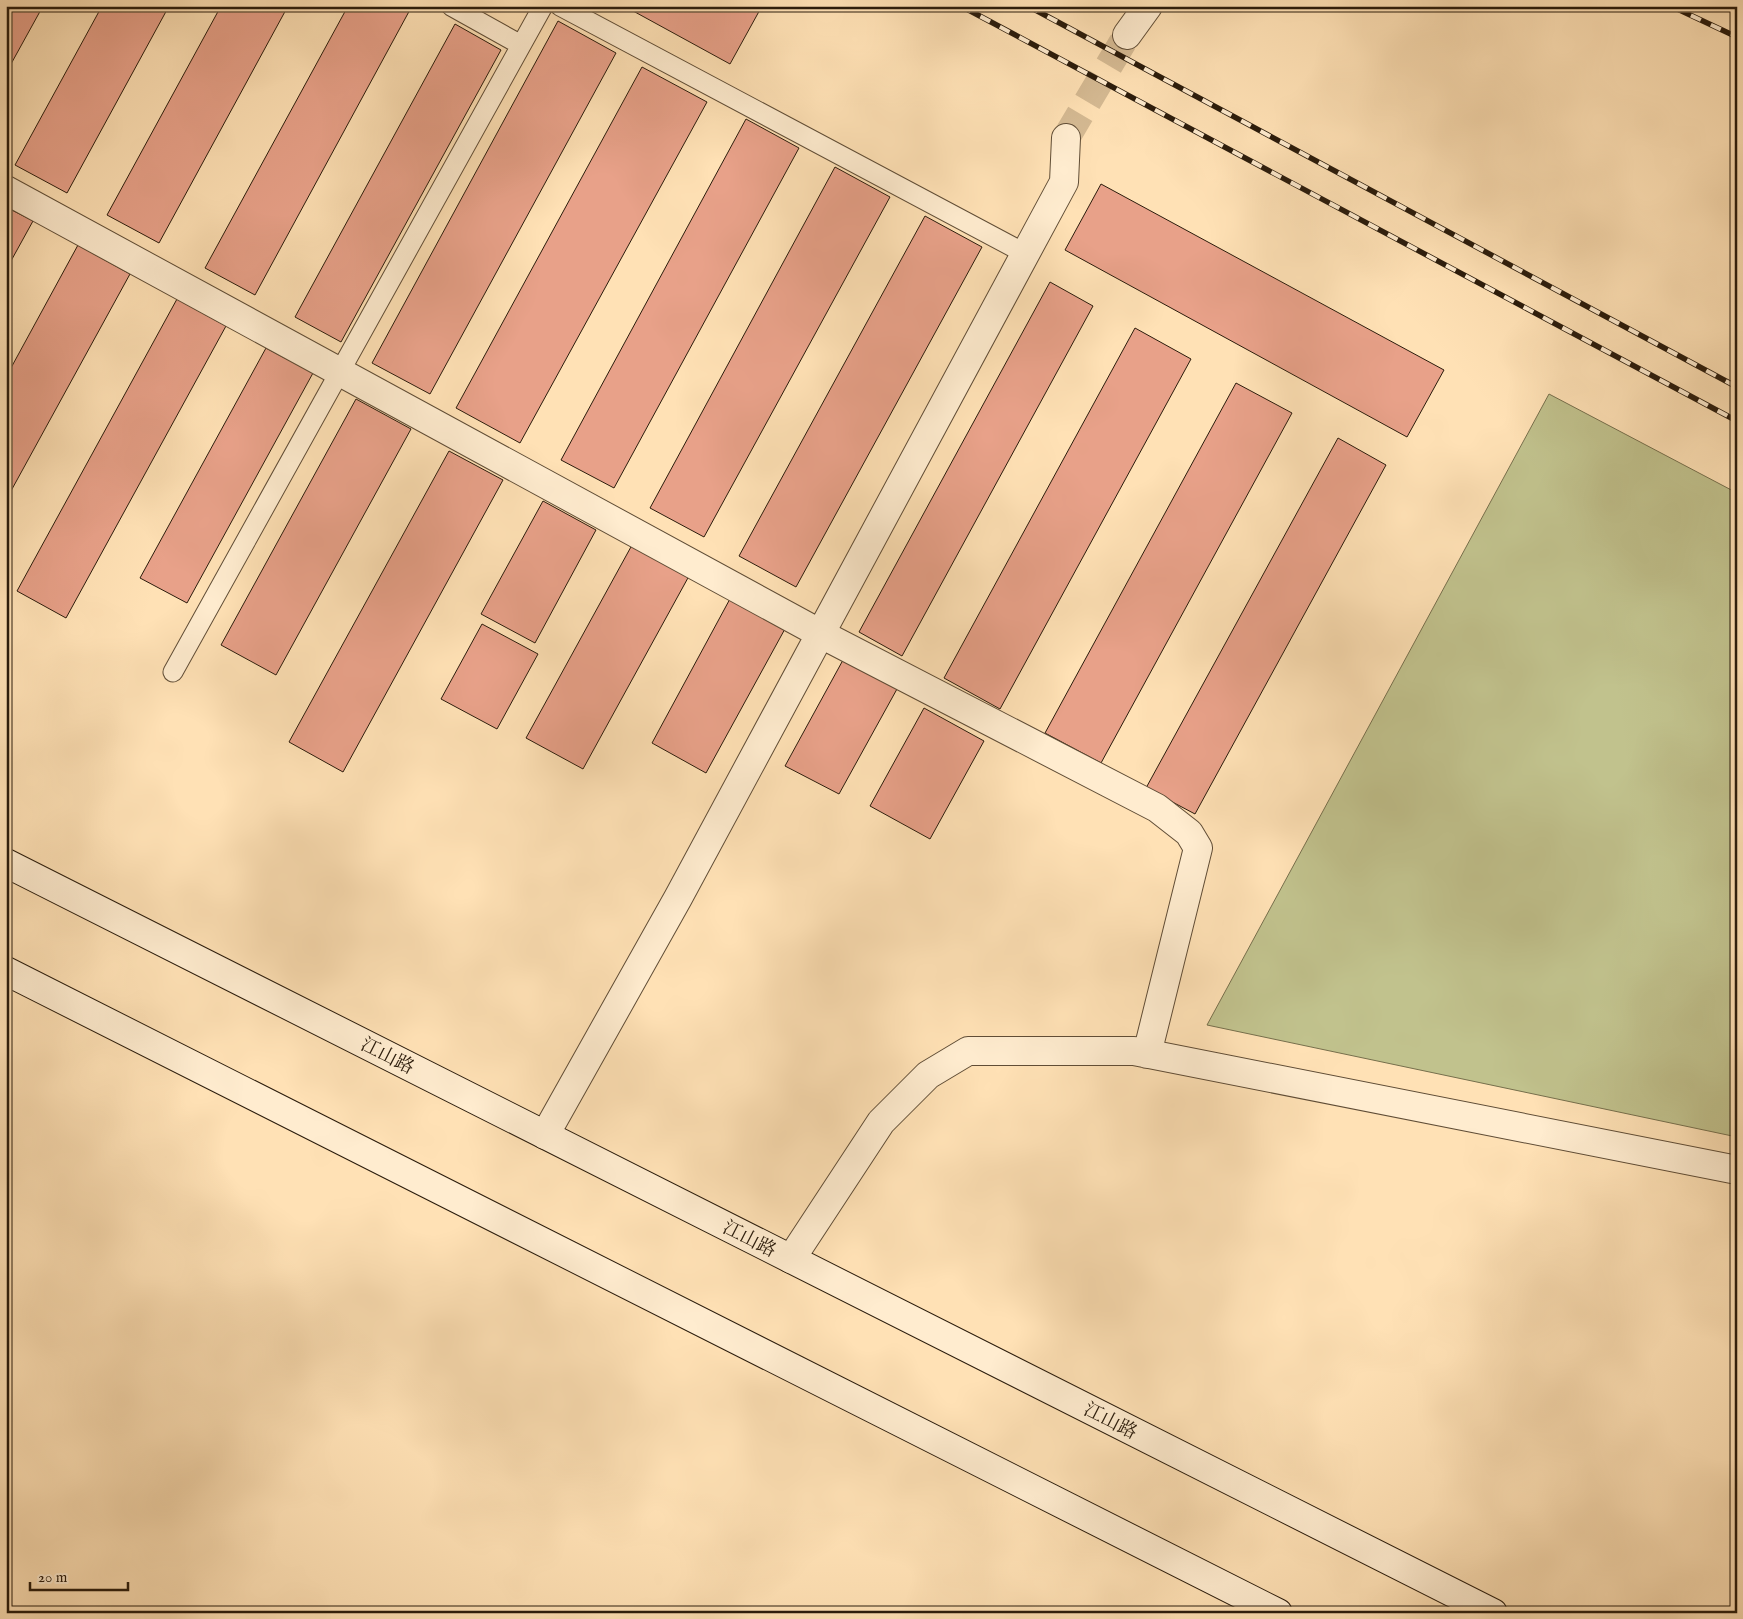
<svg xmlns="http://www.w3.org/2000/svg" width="1743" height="1619" viewBox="0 0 1743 1619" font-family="'IM FELL English','Noto Serif SC',serif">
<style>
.green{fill:#c1c28d;stroke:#766f4c}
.building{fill:#e8a189;stroke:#2b1c0c}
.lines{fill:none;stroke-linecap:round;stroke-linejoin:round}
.minor-tunnel{stroke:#d5ba93;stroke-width:28;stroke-dasharray:28 14;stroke-linecap:butt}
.service-casing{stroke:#604d36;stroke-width:21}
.minor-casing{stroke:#604d36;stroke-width:30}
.secondary-casing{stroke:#2b1c0c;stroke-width:30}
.service{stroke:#ffeccf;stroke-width:19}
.minor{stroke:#ffeccf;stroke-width:28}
.secondary{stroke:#ffeccf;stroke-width:28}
.rail-casing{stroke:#2b1c0c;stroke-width:5.5}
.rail{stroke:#ffeccf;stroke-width:4;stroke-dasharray:11;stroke-linecap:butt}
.labels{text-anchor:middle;stroke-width:4.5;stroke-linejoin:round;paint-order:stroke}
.street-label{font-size:19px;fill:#2b1c0c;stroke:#ffeccf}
</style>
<rect width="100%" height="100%" fill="#ffe1b5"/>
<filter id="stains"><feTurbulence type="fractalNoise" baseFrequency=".004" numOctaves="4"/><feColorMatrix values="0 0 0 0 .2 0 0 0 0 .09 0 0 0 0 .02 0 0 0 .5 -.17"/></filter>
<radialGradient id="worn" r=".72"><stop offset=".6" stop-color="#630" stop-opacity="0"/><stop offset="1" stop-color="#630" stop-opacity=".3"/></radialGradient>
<path class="green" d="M1549 394 1737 493V1137L1207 1025Z"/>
<path class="building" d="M6 6H43L6 73Z
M102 6H169L67 193 15 165Z
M221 6H288L159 243 107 215Z
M348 6H412L255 295 205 268Z
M624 6H762L730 64Z
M558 21 616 53 430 394 372 363Z
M455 24 501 50 341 342 295 317Z
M642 67 707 102 520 443 456 408Z
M746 119 799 148 614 488 561 460Z
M835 167 890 197 704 537 650 508Z
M1101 184 1444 370 1407 437 1065 250Z
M6 207 33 221 6 270Z
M925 216 982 247 796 587 739 556Z
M78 245 130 274 6 500V377Z
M1050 282 1093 306 902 656 859 632Z
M177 299 226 326 66 618 17 591Z
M1135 328 1191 359 1000 709 944 678Z
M266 348 313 373 187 603 140 578Z
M1236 383 1292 413 1101 763 1045 733Z
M356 399 411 429 276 675 221 645Z
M1338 438 1386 465 1195 814 1146 788Z
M449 451 503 480 343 772 289 742Z
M543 501 596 530 535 643 481 614Z
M632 545 689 576 583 769 526 738Z
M731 597 786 627 706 773 652 743Z
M482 624 538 654 497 729 441 699Z
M843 660 897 689 839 794 785 766Z
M924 708 984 741 930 839 870 806Z"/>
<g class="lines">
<path class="minor-tunnel" d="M1066 138 1127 35"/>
<g class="service-casing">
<path id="service" d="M451 6 521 45
M560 6 1026 254
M173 672 543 6"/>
</g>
<g class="minor-casing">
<path id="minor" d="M1127 35 1148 6
M6 190 821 634 1157 808 1189 833 1198 848 1147 1054
M545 1135 678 898 1064 182 1066 138
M791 1259 881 1122 928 1075 968 1051H1134L1737 1170"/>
</g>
<g class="secondary-casing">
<path id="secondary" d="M6 863 1493 1613
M6 971 1278 1613"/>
</g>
<use href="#service" class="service"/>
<use href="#minor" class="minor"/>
<use href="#secondary" class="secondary"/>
<g class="rail-casing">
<path id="rail" d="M961 6 1737 421
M1028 6 1737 387
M1671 6 1737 37"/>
</g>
<use href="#rail" class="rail"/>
</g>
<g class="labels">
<g class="street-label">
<text transform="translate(388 1055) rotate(27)" y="7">江山路</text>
<text transform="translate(750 1238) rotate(27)" y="7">江山路</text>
<text transform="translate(1111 1420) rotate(27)" y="7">江山路</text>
</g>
</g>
<rect width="1743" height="1619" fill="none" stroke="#ffe1b5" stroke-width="25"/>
<rect x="8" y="8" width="1728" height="1604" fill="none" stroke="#2b1c0c" stroke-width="2.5"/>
<rect x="12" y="12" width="1718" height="1594" fill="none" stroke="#2b1c0c"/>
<path d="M30 1582v8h98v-8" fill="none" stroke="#2b1c0c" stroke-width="2.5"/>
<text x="38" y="1582" font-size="15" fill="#2b1c0c" stroke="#ffeccf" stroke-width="4" paint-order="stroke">20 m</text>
<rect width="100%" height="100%" filter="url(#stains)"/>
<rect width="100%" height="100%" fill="url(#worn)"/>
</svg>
